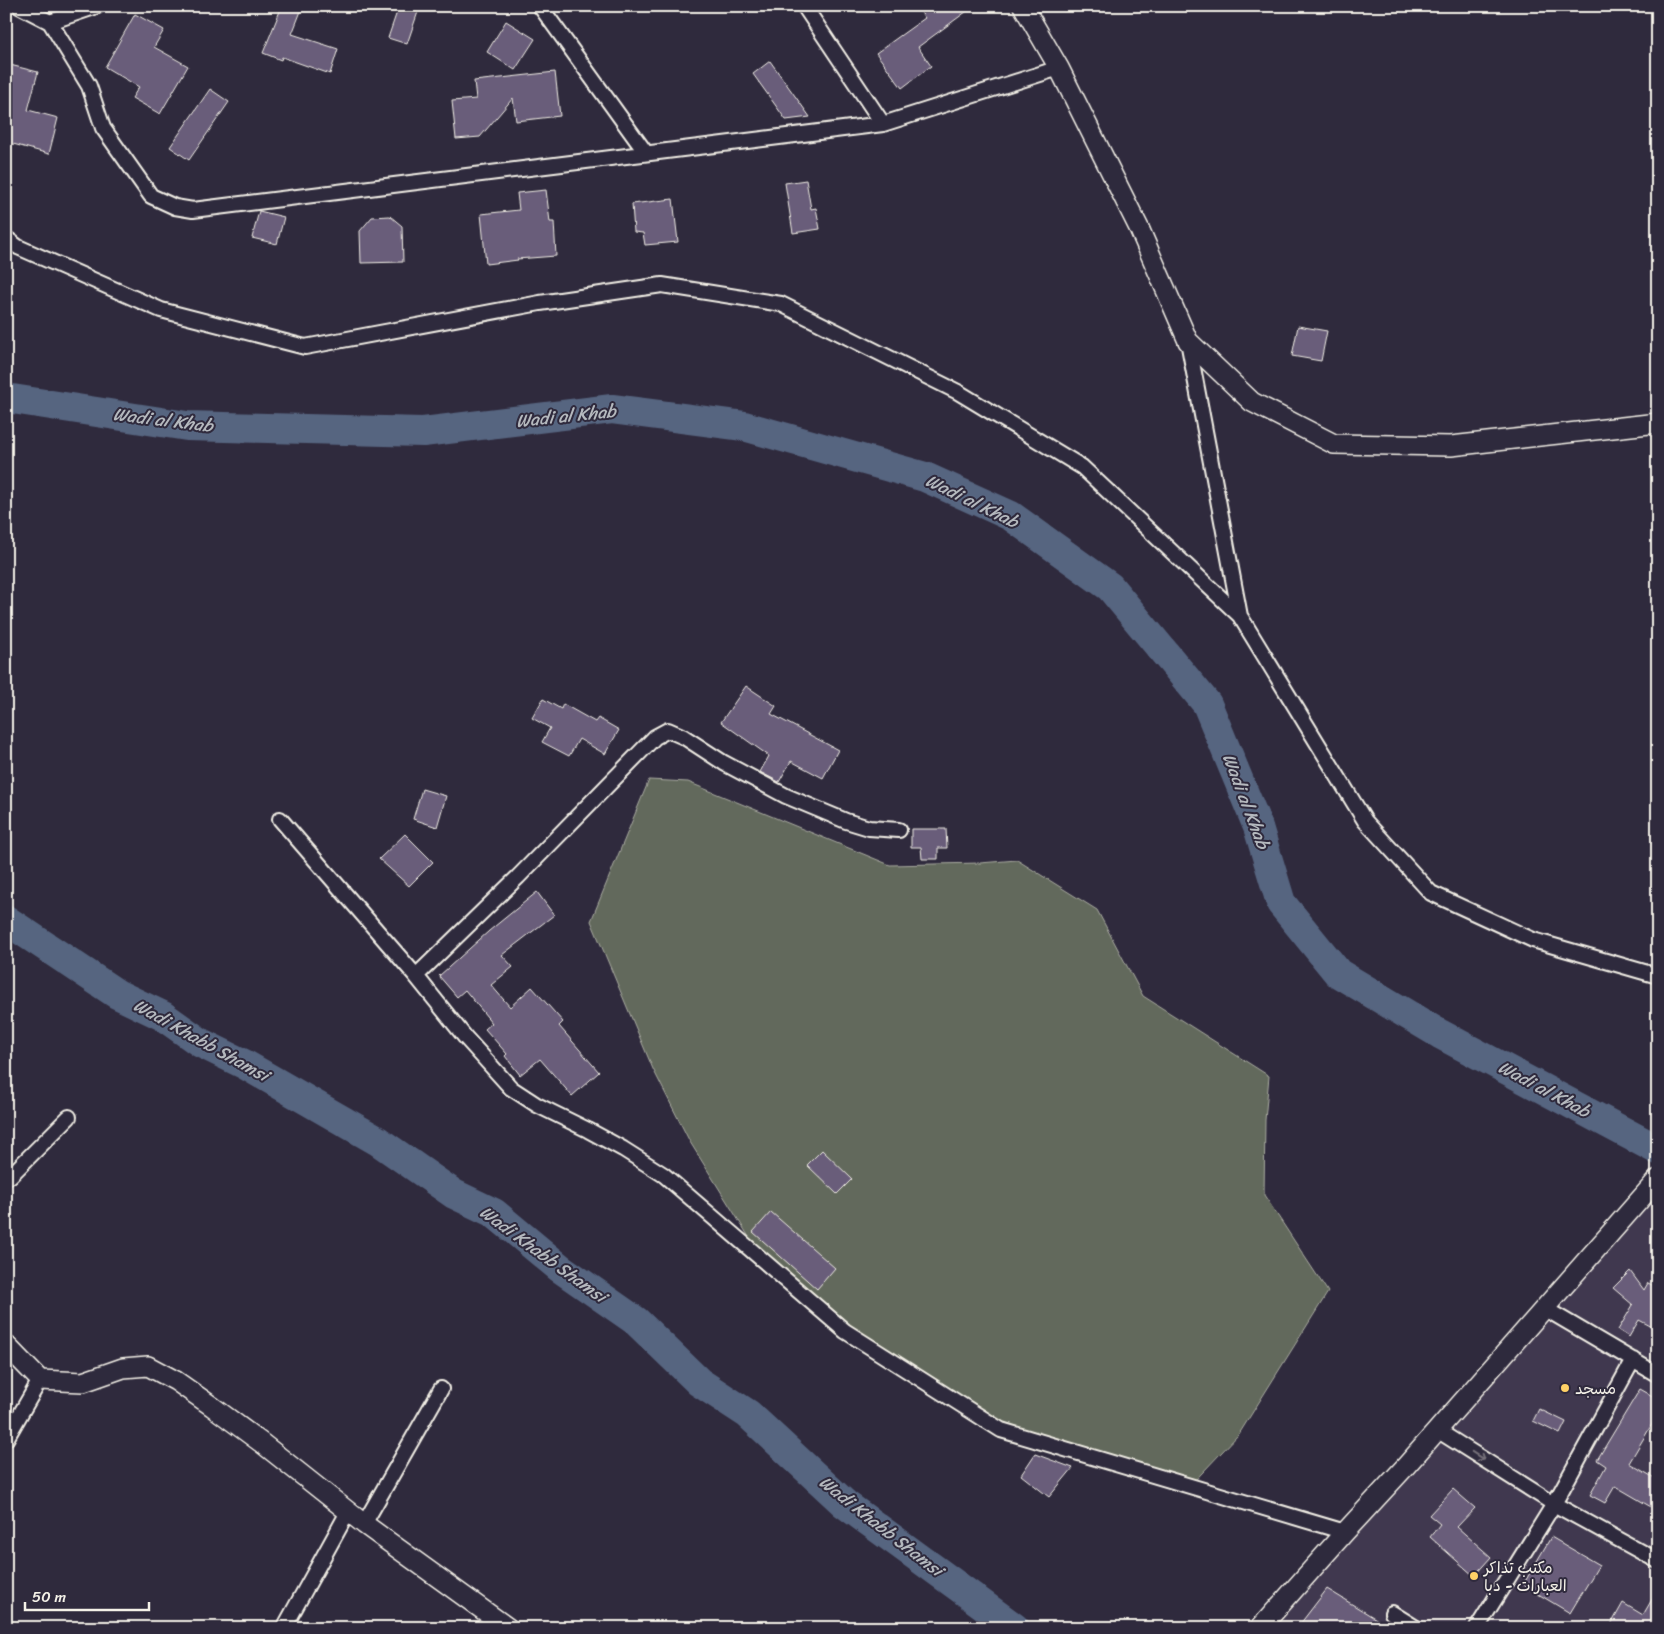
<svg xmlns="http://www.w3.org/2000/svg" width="1664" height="1634" viewBox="0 0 1664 1634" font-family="Sriracha,'Playpen Sans Arabic',sans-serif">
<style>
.built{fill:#40394f}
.green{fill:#62695c;stroke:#abada2}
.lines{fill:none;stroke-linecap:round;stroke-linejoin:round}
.river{stroke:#566580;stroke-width:30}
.building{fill:#695d7a;stroke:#f4f1e8}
.street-casing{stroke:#f4f1e8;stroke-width:18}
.secondary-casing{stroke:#f4f1e8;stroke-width:22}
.street{stroke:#2f2a3d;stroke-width:14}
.secondary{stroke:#2f2a3d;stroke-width:19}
.oneway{stroke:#747079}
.poi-dot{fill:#ffd166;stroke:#2f2a3d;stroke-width:2}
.labels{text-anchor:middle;stroke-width:4;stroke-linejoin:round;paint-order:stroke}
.poi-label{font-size:16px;fill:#f4f1e8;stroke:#2f2a3d;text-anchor:start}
.water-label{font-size:18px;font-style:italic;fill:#b5b9be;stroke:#2f2a3d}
</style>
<rect width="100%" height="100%" fill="#2f2a3d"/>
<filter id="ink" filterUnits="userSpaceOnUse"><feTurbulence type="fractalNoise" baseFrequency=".02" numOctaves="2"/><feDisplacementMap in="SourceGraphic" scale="10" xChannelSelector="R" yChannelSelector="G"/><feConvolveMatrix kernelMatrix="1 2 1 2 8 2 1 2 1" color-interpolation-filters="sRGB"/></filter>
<g filter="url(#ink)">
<path class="built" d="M1658 1194V1628H1267L1630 1219Z"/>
<path class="green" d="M649 780 688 782 890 865 980 863 1017 860 1097 910 1143 996 1269 1076 1265 1120 1264 1195 1328 1292 1239 1434 1184 1492 993 1432 838 1332 749 1237 690 1142 653 1069 591 921Z"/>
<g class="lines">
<path class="river" d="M6 398 187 426 423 432 612 409 744 426 925 477 1011 516 1110 587 1207 704 1258 827 1281 903 1338 973 1440 1034 1658 1150
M6 920 117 994 163 1016 201 1043 244 1064 378 1141 454 1194 494 1213 560 1268 636 1321 699 1382 748 1414 845 1504 1015 1628"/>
</g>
<path class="building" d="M282 6H303L292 34 338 49 330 74 282 57 281 60 263 53Z
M399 6H420L407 44 388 38Z
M916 6H974L918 47 931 66 902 88 876 53 925 18Z
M135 14 164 30 154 47 188 66 160 114 132 98 139 87 105 67Z
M506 21 535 39 515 70 487 52Z
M770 61 810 117 786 120 753 74Z
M10 65 38 72 28 110 58 118 49 154 6 142V80Z
M555 72 560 116 516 121 513 98 480 137 456 139 452 101 476 99 474 81Z
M210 89 229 102 189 160 170 147Z
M806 180 811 209 816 208 820 229 793 233 785 183Z
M546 190 550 222H554L556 256 517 259 518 260 486 264 481 214 519 210 517 193Z
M673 199 678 242 645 245 643 233 634 232 632 204Z
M259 211 284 217 277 244 252 238Z
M390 216 402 226 403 262 361 263 360 231 372 217Z
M1298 326 1327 331 1321 361 1292 356Z
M746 686 776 706 771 714 838 750 823 778 791 761 779 782 760 772 769 756 721 722Z
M543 699 561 709 563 704 595 722 598 718 619 730 605 754 579 739 569 756 542 742 550 728 532 718Z
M422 789 446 796 437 827 413 819Z
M911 829H946L947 848H938V859H922L921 847H911Z
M405 834 433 862 409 886 379 859Z
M537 892 554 915 502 955 513 967 491 985 510 1007 532 987 563 1022 559 1026 599 1072 572 1096 540 1059 520 1075 505 1056 507 1054 485 1029 492 1023 465 990 457 997 439 976 489 931Z
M822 1150 852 1179 837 1194 807 1165Z
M771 1212 835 1268 817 1289 753 1232Z
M1630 1271 1644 1290 1648 1283 1658 1288V1330L1639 1320 1629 1337 1618 1330 1633 1305 1613 1288Z
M1640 1389 1658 1399V1414L1629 1463 1658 1480V1511L1615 1486 1605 1503 1590 1495 1606 1466 1597 1460Z
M1539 1409 1566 1422 1560 1434 1533 1421Z
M1035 1454 1073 1468 1049 1497 1021 1475Z
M1453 1489 1475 1508 1457 1527 1491 1557 1474 1576 1430 1537 1440 1524 1429 1515Z
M1551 1537 1599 1565 1570 1613 1523 1585Z
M1327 1589 1391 1628H1297Z
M1658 1589V1628H1609L1623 1603 1643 1615Z"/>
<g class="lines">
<g class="street-casing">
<path id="street" d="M19 6 50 22 89 86 103 128 151 196 175 207 193 210 883 124 1059 68
M540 6 646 153
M804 6 883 124
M50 22 97 6
M6 238 18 247 161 310 305 347 540 303 662 285 781 304 958 392 1082 467 1240 616 1365 821 1431 893 1533 940 1658 976
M1188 341 1240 616
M280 819 416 976 465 1037 511 1088 537 1105 588 1130 623 1149 664 1175 845 1331 1001 1430 1345 1532
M416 976 518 877 655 737 668 730 684 737 724 763 786 796 846 821 869 828 899 830
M6 1176H10L69 1117
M1544 1308 1658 1375
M1437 1430 1554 1504 1658 1561
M6 1439 40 1380
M364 1524 441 1389
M1392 1613 1416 1628
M284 1628 348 1512
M1477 1628 1554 1504 1633 1360"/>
</g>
<g class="secondary-casing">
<path id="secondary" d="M1023 6 1059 68 1139 228 1188 341 1252 402 1334 444 1451 446 1658 423
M6 1345 40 1380 83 1382 123 1368 148 1366 176 1381 213 1407 263 1444 364 1524 508 1628
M1260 1628 1345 1532 1405 1467 1658 1179"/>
</g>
<use href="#street" class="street"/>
<use href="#secondary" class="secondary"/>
</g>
<defs><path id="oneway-shaft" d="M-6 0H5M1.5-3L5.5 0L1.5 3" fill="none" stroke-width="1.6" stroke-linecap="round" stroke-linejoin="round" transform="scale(1.25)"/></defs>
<use class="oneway" href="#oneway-shaft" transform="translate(1478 1456) rotate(33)"/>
</g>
<g class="poi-dot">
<circle cx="1565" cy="1388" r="5"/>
<circle cx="1474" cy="1576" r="5"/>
</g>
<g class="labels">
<g class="poi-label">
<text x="1575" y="1394">مسجد</text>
<text x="1484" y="1573">مكتب تذاكر<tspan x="1484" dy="18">العبارات - دبا</tspan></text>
</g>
<g class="water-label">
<text transform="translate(566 416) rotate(-6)" y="6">Wadi al Khab</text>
<text transform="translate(163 420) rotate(7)" y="6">Wadi al Khab</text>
<text transform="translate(972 501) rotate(26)" y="6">Wadi al Khab</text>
<text transform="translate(1246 801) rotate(69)" y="6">Wadi al Khab</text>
<text transform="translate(201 1040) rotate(29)" y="6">Wadi Khabb Shamsi</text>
<text transform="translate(1544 1089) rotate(28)" y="6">Wadi al Khab</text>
<text transform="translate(543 1254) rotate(36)" y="6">Wadi Khabb Shamsi</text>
<text transform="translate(881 1526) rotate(38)" y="6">Wadi Khabb Shamsi</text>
</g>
</g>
<rect width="1664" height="1634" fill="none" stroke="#2f2a3d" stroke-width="25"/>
<rect x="12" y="12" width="1639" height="1609" fill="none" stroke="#f4f1e8" stroke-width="2" filter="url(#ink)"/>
<path d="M25 1602v8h124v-8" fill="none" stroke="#f4f1e8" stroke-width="2.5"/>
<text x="32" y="1602" font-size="15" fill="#f4f1e8" stroke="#2f2a3d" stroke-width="4" paint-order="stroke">50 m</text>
</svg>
